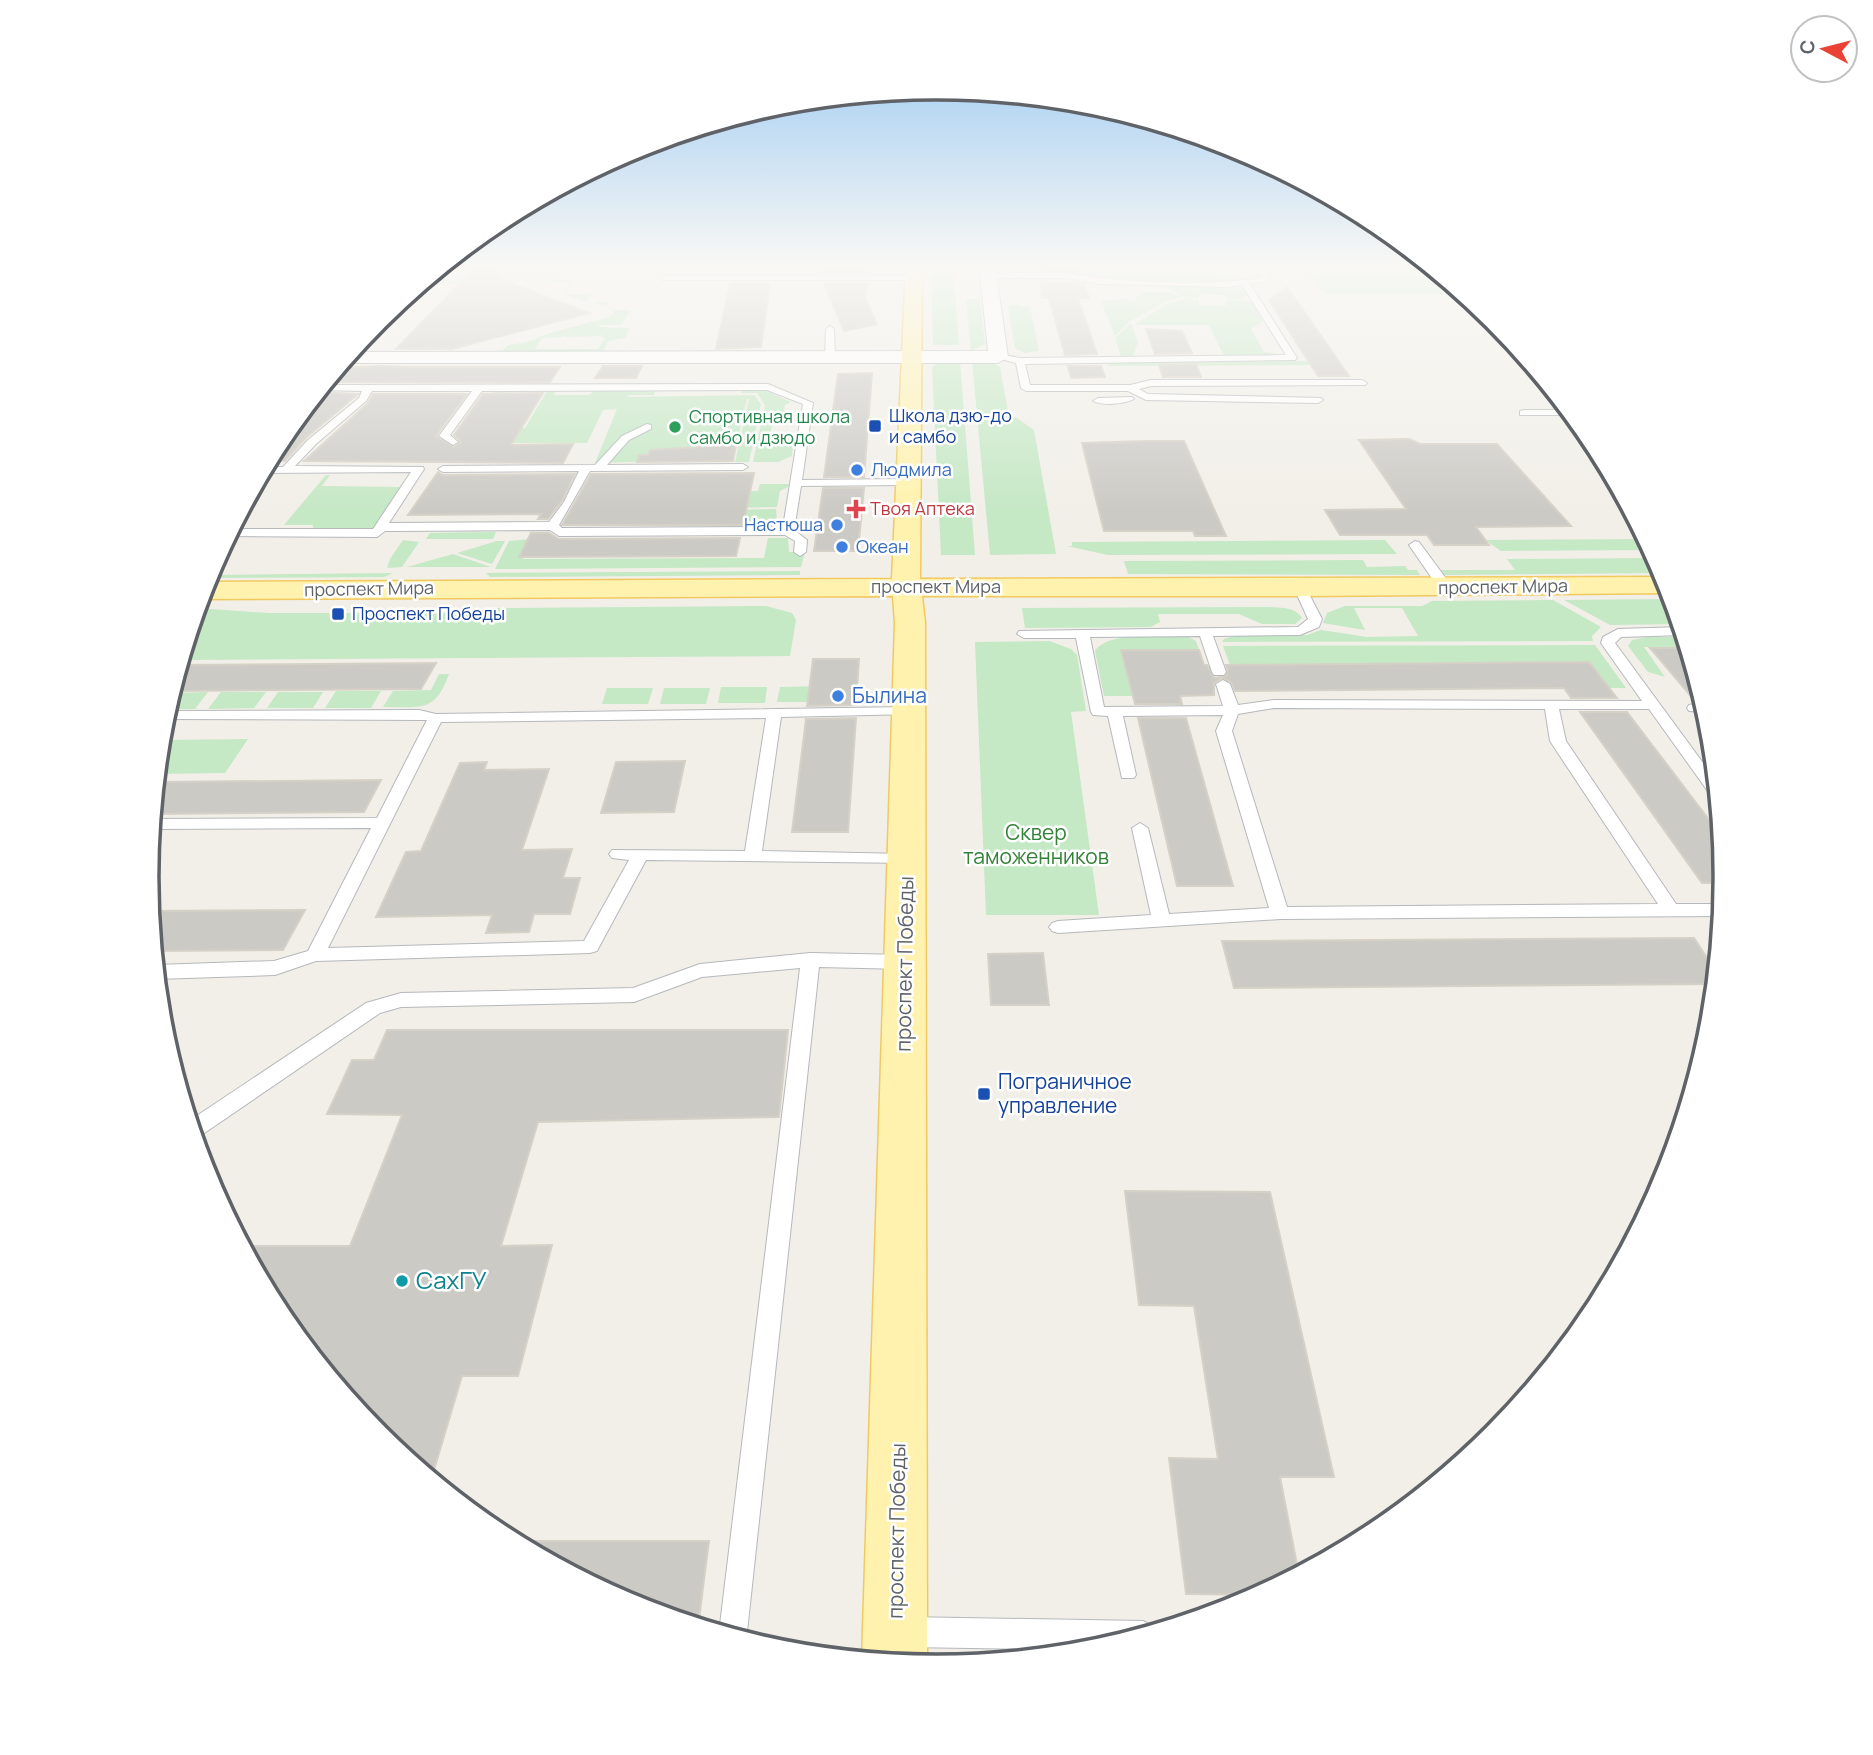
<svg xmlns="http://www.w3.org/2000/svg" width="1873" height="1755" viewBox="0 0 1873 1755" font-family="Manrope,sans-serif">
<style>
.green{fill:#c5e8c5;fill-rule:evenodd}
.building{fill:#cccac5;stroke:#d6d1c6;stroke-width:2}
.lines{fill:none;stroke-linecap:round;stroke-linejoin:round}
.service-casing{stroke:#b5b8bc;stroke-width:2}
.minor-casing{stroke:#b5b8bc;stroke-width:2}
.primary-casing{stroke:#f2c960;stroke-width:3}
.service{fill:#fff;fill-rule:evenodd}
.minor{fill:#fff;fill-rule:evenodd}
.primary{fill:#fff2af;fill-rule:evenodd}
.transit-dot{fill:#1a4fb4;stroke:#fff;stroke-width:2.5}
.leisure-dot{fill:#2e9e5b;stroke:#fff;stroke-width:2.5}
.shop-dot{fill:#3f7fe0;stroke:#fff;stroke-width:2.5}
.health-dot{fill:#e0444e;stroke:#fff;stroke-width:2.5}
.culture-dot{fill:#0f9aa8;stroke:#fff;stroke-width:2.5}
.labels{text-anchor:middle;stroke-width:5;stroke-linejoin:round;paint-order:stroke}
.far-transit-label{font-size:18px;fill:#164399;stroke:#fff;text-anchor:start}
.far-leisure-label{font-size:18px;fill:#27864d;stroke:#fff;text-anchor:start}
.far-shop-label{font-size:18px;fill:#366cbe;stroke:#fff;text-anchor:start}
.far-health-label{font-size:18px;fill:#be3a42;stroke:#fff;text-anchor:start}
.far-street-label{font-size:18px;fill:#5f6368;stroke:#fff}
.shop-label{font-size:21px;fill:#366cbe;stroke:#fff;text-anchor:start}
.park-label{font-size:21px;fill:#348238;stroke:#fff}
.street-label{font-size:21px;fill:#5f6368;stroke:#fff}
.transit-label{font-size:21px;fill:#164399;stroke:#fff;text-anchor:start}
.near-culture-label{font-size:24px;fill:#0d838f;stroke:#fff;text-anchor:start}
.rim{fill:none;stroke:#5f6368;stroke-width:3.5}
</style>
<rect width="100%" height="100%" fill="#f1efe8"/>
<path class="green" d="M931 265H953L959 345H933Z
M1021 265H1134L1248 277 1253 269 1238 267 1246 265 1256 268 1262 275 1224 282 1108 280 1080 274H1024Z
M1302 265H1429L1464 294H1325Z
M429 279 574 280 566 294H592L586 302 563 294 570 282 490 280 485 284H422Z
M1161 285 1225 286 1246 290 1251 296H1241L1242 299H1227L1226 295 1199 294V298L1189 299 1199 300V305L1226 306V300L1254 301 1264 318 1262 322 1251 329 1264 352 1280 354 1224 356 1209 325H1134L1168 303 1187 299Z
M1141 292H1169L1181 297 1165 302 1129 322 1115 336 1101 301 1125 299 1135 302 1136 297 1141 295Z
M966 299H980L985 344 971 351Z
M593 302H609L606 306 615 310H631L621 325H600L599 327 630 328 625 338 608 341 604 351 488 352 503 350 508 345 528 342 547 334 609 317 614 313 611 308ZM564 334 565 337 598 336 601 334V337L605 338 598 349H535L542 338 562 337Z
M1015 304 1030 307 1039 351 1025 353 1015 348 1008 306Z
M1131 323 1138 342 1132 359 1122 360 1115 338Z
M960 361 975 555H941L932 367 940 362Z
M972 361 989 362 1000 367 1008 412 1034 430 1056 554 990 555Z
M1327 361 1330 365 1107 366 1114 362Z
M656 388 654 395H629L627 397 754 395 761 404 749 462H735L749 399H747L733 459 595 463 617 409 603 410 587 443H469L479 428H525L547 391H504L498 400H489L496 389 556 390 554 395H590L593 391Z
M762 389 791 402 785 405 784 411 789 412H775L770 435 794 436 792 456 778 462H753L765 405 757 393H741L743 390Z
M326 475H330L322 486 402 487 380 524 372 528 313 529V525H284Z
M760 484H788L790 486 780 491 777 507 666 509 602 492 758 491Z
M776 509 777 523C746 535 698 517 665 511Z
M496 532 493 539H426L430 533Z
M768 538H788L789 552H805L801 567 495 569 509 541 532 539 523 559 764 558Z
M1647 539 1653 550 1501 551 1485 540Z
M403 540 419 542 402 567 387 568 390 559Z
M1385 540 1397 554 1108 555 1067 546H1072V542Z
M497 541H505L492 564 457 553Z
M453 554 491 567H407Z
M1657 558 1665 573 1444 575 1441 570H1515L1507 559Z
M1363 560 1367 567 1405 566 1408 570H1417L1420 575 1128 574 1124 561Z
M800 571V575L490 577 486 573Z
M393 573 384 577 206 578 207 575Z
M1674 599 1681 624 1610 625 1564 600Z
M1553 600 1601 627 1592 636 1593 641 1222 642 1224 639 1234 636 1307 635 1321 630 1367 637 1418 636 1402 608H1354L1365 630 1323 623 1327 613 1345 606H1422L1432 601Z
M766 606 792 613 796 620 790 656 181 660 197 608 268 613H450L495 608Z
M1269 607C1281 608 1295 607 1302 618L1295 624H1262L1239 614H1158L1160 622 1151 627 1025 628 1022 608Z
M1188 637 1196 641 1199 650 1121 651 1132 696H1104L1095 651C1108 630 1165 637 1188 637Z
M1685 637 1688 647H1644L1665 677 1648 672 1628 646 1632 640 1647 637Z
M1049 641 1071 649 1077 655 1086 711 1071 712 1099 915H986L975 642Z
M1595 645 1626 688H1609L1589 662 1230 665 1223 646Z
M439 674H449C435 713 421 707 383 707L393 691 431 690Z
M825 686 824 702H777L780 687Z
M721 687H767L765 703H718Z
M607 688H653L648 704H602Z
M664 688H710L706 704H660Z
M336 691H381L371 708H325Z
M208 692 195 709H166L171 693Z
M221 692H266L254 708 208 709Z
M278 692H323L313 708H267Z
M248 739 225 773 157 774 159 753 168 740Z"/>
<path class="building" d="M1040 265H1077L1080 273 1040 270Z
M474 269H502L500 279 589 313 452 349H396Z
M818 269H869V273H820Z
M1040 281 1084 284 1089 298H1078L1097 354 1065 355 1049 298H1042Z
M730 283H770L761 347 716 349Z
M824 283H867L865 298 877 324 844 331Z
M1287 287 1349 376H1318L1269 300Z
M1146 329 1182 331 1192 353 1155 354Z
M1196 364 1201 377H1163L1159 365Z
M381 366 405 367H560L550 382H326L338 368Z
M603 366H642L636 378H595Z
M1068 366H1101L1105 377 1071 378Z
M872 373 864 477H824L838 374Z
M318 392 358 394 306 438 285 461H268L280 438Z
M543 393 511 445 573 444 563 463 304 461 368 403 373 394H467L436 436 454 447 461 442 454 435 483 394Z
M706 436H738L733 461 637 462 639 455H648L650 450 703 447Z
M1409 439 1420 444H1497L1571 526 1476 527 1489 545H1434L1427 535H1340L1325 510 1406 509 1359 440Z
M1146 441H1184L1226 536H1195L1193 531H1104L1082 443Z
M438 472 443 475 575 474 562 501 548 519H538L541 514 408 515Z
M754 473 743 525H562L591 474Z
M823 488H864L858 551H814Z
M531 533H549L559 539 740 538 736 556 519 557Z
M1650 648H1688L1705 701H1695Z
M1121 650H1199L1204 665H1207L1214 678 1226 676 1228 671 1226 665 1589 662 1617 698H1571L1564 688 1235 691 1231 682 1222 678 1214 683V695L1180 696 1182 704H1135Z
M813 659H859L856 705 807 706Z
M436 663 421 689 172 691 179 665Z
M1580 712H1627L1723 838 1726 883H1702Z
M856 718 848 832H792L806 719Z
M1138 718H1186L1233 886H1177Z
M685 761 674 812 601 813 616 762Z
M487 762 484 770 549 769 522 850 572 849 563 878H580L570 914H534L529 932 486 933 492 915 376 917 406 852 421 851 460 763Z
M381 780 364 812 153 814 156 782Z
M305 910 283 950 154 951 150 911Z
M1694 938 1717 973 1716 984 1234 988 1222 941Z
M1043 953 1049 1005H991L988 954Z
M387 1030H788L779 1117 538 1122 501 1246 552 1245 518 1376H462L431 1480 378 1436 279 1316 242 1246H350L402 1115 327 1114 352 1060H374Z
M1125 1191 1270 1192 1334 1477H1280L1299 1575 1263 1595 1186 1594 1169 1458 1218 1459 1194 1306 1139 1305Z
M509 1541H709L698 1627 634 1607Z"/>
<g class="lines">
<g class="service-casing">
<path id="service" d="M1253 265H1261L1270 276 1265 282 1250 284 1297 358 1295 360 1025 364 1030 385H1130L1151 380H1362L1367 383 1365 385 1151 386 1139 389 1148 394 1321 398 1323 400 1318 403 1146 400 1128 391H1026L1021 388 1016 363 993 357 998 354 1020 358 1286 355 1242 285 1227 287 1098 284 1068 278H988L984 276 988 274C1015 274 1043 271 1070 274 1132 282 1197 287 1260 278L1262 276Z
M664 276H914L918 278 914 280H661Z
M830 326 834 329 835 357 830 360 825 357 826 329Z
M768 384 813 403 802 480 907 479 913 482 907 485 801 486 794 530 807 540 806 552 800 556 794 552 795 541 785 535 559 536 550 530 385 531 377 537 227 536 231 529H373L411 472 261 473 265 467H283L308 440 359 398 362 391 319 390 324 385ZM767 390 803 404 783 527 562 528 559 525 590 471 743 470 748 467 743 464 607 465 629 440 651 429V425L647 424 622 436 595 465 443 466 438 469 443 472 579 471 564 502 549 522 389 523 424 469 423 467 295 466 316 444 366 401 372 391H472L439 436 453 445 458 442 450 435 482 391Z
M1132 397 1134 399C1125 404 1102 406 1093 401L1098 398Z
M1524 410H1570L1574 415H1520V411Z
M1415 541 1419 542 1450 584V590H1440L1409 545Z
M1300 584 1306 588 1322 619 1319 627 1300 635 1213 636 1226 672 1224 675H1214L1212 672 1200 636 1090 637 1104 707 1223 706 1216 684 1223 680 1230 684 1238 705 1274 700 1642 701 1601 643 1603 637 1618 629 1682 627 1683 635 1621 637 1615 643 1717 782 1719 799 1712 797 1649 709H1559L1566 741 1676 904H1723V916L1280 919 1058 933 1052 931 1049 927 1052 923 1058 921 1151 915 1132 828 1140 823 1148 828 1169 914 1269 908 1216 731 1223 715 1123 716 1136 775 1134 778H1122L1108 716 1093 715 1091 712 1076 638H1024L1017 634 1019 631 1298 627 1308 619 1294 588ZM1274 708 1545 709 1550 741 1658 904 1287 907 1232 731 1238 714Z
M1694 704H1705L1708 712 1689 711 1687 708 1689 705Z
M909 707 914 708 916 711 914 714 781 717 762 851 906 854 915 859 912 863 646 860 599 947 597 951 590 953 316 961 275 975 156 979V965L274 961 308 951 371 828 152 829V819L377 818 427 720 164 719 166 711 419 710 436 714ZM766 718 745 851 612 850 609 854 612 858 629 860 584 941 328 948 441 722Z
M810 953 905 955 912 957 914 962 912 967 905 969 819 967 746 1641 719 1633 800 968 702 977 634 1002 401 1007 380 1013 200 1136 194 1138 189 1121 366 1003 401 993 633 988 700 964Z
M906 1617 1143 1621 1153 1626 1156 1632 1098 1650 906 1647 896 1642 891 1632 896 1622Z"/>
</g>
<g class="minor-casing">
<path id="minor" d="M979 265H995L1008 357 998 363H342L351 352 988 351Z"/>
</g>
<g class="primary-casing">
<path id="primary" d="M906 265H922L920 579 1667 577 1672 593 1300 596H922L925 623 927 1667 862 1660 895 623 893 596 199 599 204 582 892 579Z"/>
</g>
<use href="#service" class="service"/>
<use href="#minor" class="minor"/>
<use href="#primary" class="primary"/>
</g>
<linearGradient id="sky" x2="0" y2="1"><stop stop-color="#8fc3f1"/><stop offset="0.52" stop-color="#f9f8f5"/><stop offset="1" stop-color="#f9f8f5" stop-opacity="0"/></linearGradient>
<rect width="1873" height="511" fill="url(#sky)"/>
<g class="transit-dot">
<rect x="868" y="419" width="14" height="14" rx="3.5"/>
<rect x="331" y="607" width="14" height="14" rx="3.5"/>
<rect x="977" y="1087" width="14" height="14" rx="3.5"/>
</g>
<circle class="leisure-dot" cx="675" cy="427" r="7"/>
<g class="shop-dot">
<circle cx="857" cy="470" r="7"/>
<circle cx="837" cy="525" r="7"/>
<circle cx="842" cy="547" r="7"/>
<circle cx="838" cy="696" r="7"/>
</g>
<path class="health-dot" d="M852.5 498.5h7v7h7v7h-7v7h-7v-7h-7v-7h7z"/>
<circle class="culture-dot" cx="402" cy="1281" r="7"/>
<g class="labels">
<g class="far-transit-label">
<text x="889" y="422">Школа дзю-до<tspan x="889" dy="21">и самбо</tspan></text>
<text x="352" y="620">Проспект Победы</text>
</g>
<g class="far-leisure-label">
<text x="689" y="423">Спортивная школа<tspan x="689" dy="21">самбо и дзюдо</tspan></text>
</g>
<g class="far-shop-label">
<text x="871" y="476">Людмила</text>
<text x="823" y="531" text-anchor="end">Настюша</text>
<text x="856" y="553">Океан</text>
</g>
<g class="far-health-label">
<text x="870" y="515">Твоя Аптека</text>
</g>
<g class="far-street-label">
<text x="936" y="593">проспект Мира</text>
<text transform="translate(1503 587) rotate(-1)" y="6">проспект Мира</text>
<text transform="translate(369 589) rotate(-1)" y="6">проспект Мира</text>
</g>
<g class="shop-label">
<text x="852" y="703">Былина</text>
</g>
<g class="park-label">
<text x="1036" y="840">Сквер<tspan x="1036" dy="24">таможенников</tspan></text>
</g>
<g class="street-label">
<text transform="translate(905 964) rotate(-89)" y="7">проспект Победы</text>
<text transform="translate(897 1531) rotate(-89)" y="7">проспект Победы</text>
</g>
<g class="transit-label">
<text x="998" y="1089">Пограничное<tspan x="998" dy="24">управление</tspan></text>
</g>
<g class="near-culture-label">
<text x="416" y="1289">СахГУ</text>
</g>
</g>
<path d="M0 0H1873V1755H0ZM159 877a777 777 0 1 1 1554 0a777 777 0 1 1-1554 0Z" fill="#fff" fill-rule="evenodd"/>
<path class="rim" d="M159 877a777 777 0 1 1 1554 0a777 777 0 1 1-1554 0Z"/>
<g transform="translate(1824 49) rotate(277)"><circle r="33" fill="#ffffff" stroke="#bfc1c3" stroke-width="2"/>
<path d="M0-5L12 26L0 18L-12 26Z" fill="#ea4335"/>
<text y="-10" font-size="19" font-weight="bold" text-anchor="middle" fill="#5f6368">С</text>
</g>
</svg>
